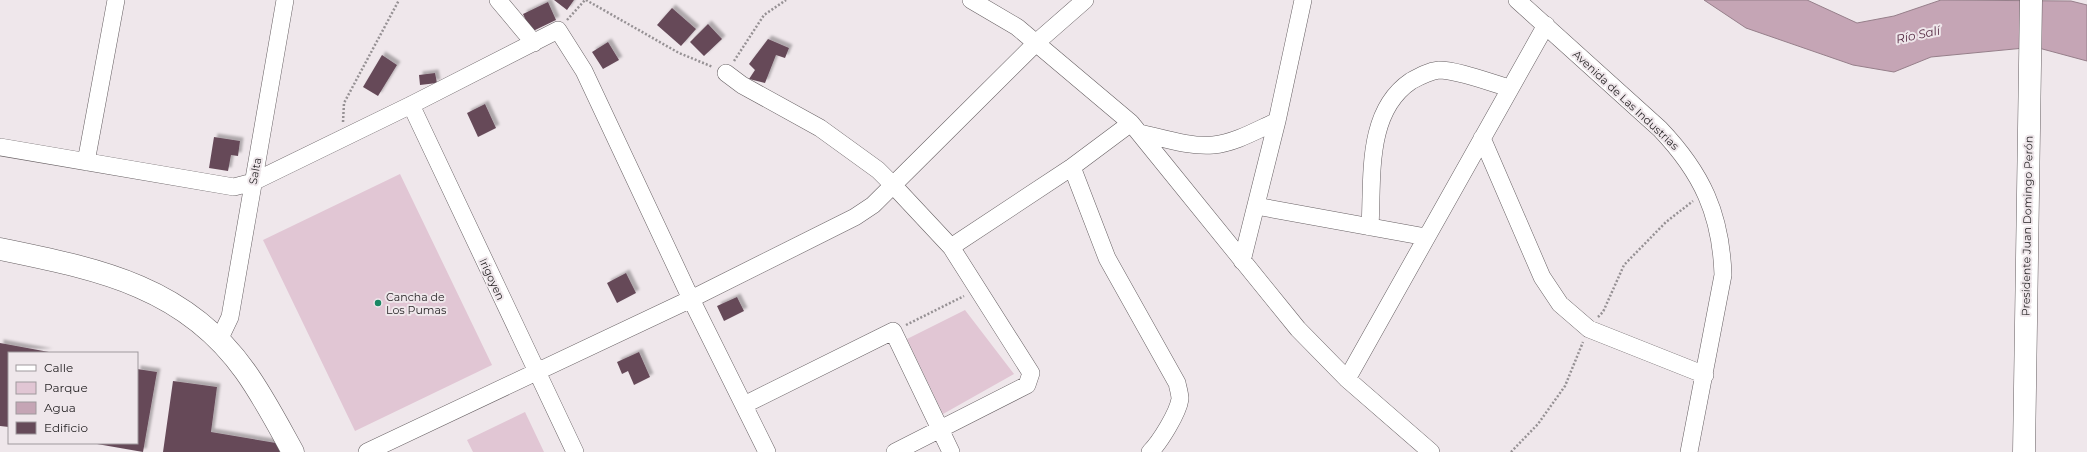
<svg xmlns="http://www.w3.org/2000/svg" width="2087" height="452" viewBox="0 0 2087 452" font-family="Montserrat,sans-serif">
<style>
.green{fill:#e1c6d4}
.water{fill:#c5a5b5;stroke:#967f8a}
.building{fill:#664a59;filter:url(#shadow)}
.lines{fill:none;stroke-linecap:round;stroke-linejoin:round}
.minor-casing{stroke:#676063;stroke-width:18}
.secondary-casing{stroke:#676063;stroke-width:23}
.primary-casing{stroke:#676063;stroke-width:23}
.path{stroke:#969194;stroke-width:2.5;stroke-dasharray:2 2;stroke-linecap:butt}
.minor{stroke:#fff;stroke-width:17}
.secondary{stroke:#fff;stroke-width:22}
.primary{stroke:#fff;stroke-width:22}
.poi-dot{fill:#1a8764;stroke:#efe7eb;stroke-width:1.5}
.labels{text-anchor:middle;stroke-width:4;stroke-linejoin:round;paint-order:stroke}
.street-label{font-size:11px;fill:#282527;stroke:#efe7eb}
.poi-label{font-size:11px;fill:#282527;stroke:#efe7eb;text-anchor:start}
.water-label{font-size:12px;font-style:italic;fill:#542841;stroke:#efe7eb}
</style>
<defs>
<filter id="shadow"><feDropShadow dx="3.5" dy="-3.5" stdDeviation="1" flood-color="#0004"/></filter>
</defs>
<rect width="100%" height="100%" fill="#efe7eb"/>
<path class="green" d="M400 174 492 365 355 431 263 240Z
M965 310 1014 374 943 414 907 339Z
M525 412 544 452H473L467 440Z"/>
<path class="water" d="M1704 0H1807L1857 23 1894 16 1941 0 2071 1 2087 5V61L2035 47 1931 57 1894 72 1853 65 1746 28Z"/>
<path class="building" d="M554 0H574L567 10Z
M548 2 556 20 531 32 523 14Z
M672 8 696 29 681 46 657 25Z
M708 24 722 39 704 56 690 42Z
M768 39 789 48 785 58 776 55 765 83 749 79 755 70 749 64Z
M608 42 619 60 603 69 592 52Z
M382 55 397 65 378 96 363 87Z
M435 73 437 83 420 85 419 75Z
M485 104 496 128 478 137 467 113Z
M214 137 240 141 238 156 231 155 228 171 209 168Z
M626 273 636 293 617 303 607 283Z
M737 297 744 311 724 321 717 306Z
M0 343 49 352 9 353V427L0 426Z
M639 352 650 377 634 385 628 371 622 374 617 362Z
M137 369 157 372 143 452 97 444 137 443Z
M173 381 217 387 211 432 276 443 280 452H163Z"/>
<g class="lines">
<g class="minor-casing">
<path id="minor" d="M498 0 534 43
M971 0 1017 27 1131 123
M1517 0 1660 129C1702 173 1721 214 1723 275L1689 452
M726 73 742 85 820 128 878 170 893 185 951 247 1031 373 1027 385 895 452
M411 105 575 452
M1140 133C1163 138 1189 147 1213 145 1235 143 1257 130 1277 121
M1482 138 1542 277 1560 304 1589 329 1705 375
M0 147 234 187 253 182 411 105 558 30 584 71 691 299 767 452
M86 162 116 0
M1072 167 1107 258 1177 383C1178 388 1180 394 1180 399 1178 413 1160 442 1150 452
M1256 206 1426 237
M1370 227C1373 178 1365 112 1411 81 1420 76 1429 71 1439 70 1458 70 1491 83 1510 88
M951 247 1072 167 1131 123 1298 329 1347 379 1431 452
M1242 261 1277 121 1303 0
M219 340 230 317 285 0
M1347 379 1546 25
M744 405 893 331 951 452
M367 452 691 299 855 217 873 205 1037 42 1085 0"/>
</g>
<g class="secondary-casing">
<path id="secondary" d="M0 249C96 269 184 285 245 371 263 396 278 425 293 452"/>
</g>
<g class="primary-casing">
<path id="primary" d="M2024 452 2031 0"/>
</g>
<path class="path" d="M586 0 679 53 713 67
M567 20 585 0
M734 61 764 15 786 0
M343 122 344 103 399 0
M1598 317 1603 312 1624 265 1666 222 1693 201
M906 325 964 296
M1511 452 1538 424 1565 386 1583 342"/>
<use href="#minor" class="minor"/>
<use href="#secondary" class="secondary"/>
<use href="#primary" class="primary"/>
</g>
<circle class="poi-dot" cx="378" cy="303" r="4"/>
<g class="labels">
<g class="street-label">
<text transform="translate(1626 100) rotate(43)" y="4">Avenida de Las Industrias</text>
<text transform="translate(255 171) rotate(-80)" y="4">Salta</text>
<text transform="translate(2027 226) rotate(-89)" y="4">Presidente Juan Domingo Perón</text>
<text transform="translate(492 279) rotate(65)" y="4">Irigoyen</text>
</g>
<g class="poi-label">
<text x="386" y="301">Cancha de<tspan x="386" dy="13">Los Pumas</tspan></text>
</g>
<g class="water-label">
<text transform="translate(1918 35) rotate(-12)" y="4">Río Salí</text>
</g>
</g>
<rect x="8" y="352" width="130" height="92" fill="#efe7eb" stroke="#9f999d"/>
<rect x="16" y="365" width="20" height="6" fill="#ffffff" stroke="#9f999d"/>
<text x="44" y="372" font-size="12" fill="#282527">Calle</text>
<rect x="16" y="382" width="20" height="12" fill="#e1c6d4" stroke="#9f999d"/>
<text x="44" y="392" font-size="12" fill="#282527">Parque</text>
<rect x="16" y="402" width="20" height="12" fill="#c5a5b5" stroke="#9f999d"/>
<text x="44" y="412" font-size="12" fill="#282527">Agua</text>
<rect x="16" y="422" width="20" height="12" fill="#664a59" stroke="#9f999d"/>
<text x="44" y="432" font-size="12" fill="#282527">Edificio</text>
</svg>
